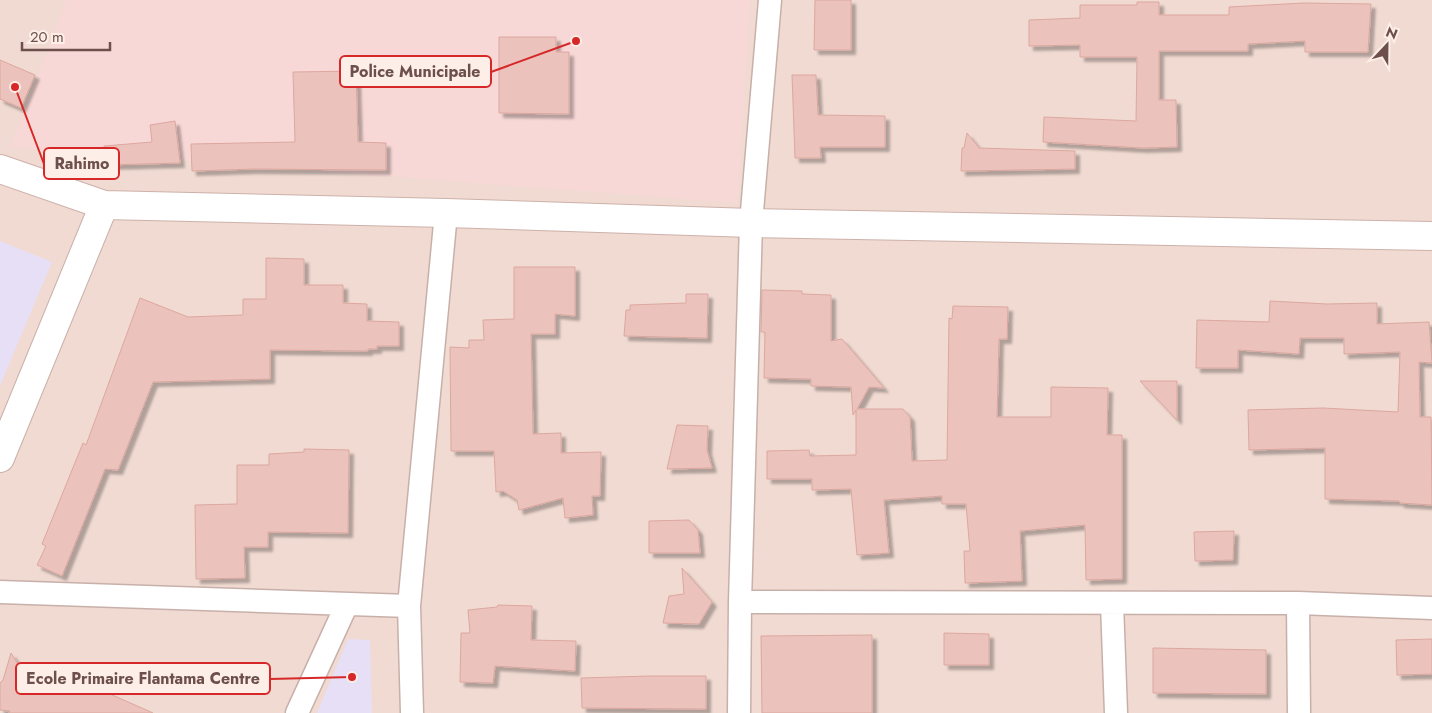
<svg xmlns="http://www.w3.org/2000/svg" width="1432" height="713" viewBox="0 0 1432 713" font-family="Jost,sans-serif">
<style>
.residential{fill:#f0dad1}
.commercial{fill:#f8d8d6}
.education{fill:#e7dff5}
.building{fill:#ebc3bc;stroke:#dca79f;filter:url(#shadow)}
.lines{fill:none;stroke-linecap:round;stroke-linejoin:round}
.minor-casing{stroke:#c8b0aa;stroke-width:25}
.tertiary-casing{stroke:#c8b0aa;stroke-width:30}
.secondary-casing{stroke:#cdb1aa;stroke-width:30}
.minor{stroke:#fff;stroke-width:22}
.tertiary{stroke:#fff;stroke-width:28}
.secondary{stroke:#fff;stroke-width:28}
.leader{fill:none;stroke:#d62828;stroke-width:2}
.callout-dot{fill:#d62828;stroke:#fdefe7;stroke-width:2}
.callout{fill:#fdefe7;stroke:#d62828;stroke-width:2}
.callout-label{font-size:16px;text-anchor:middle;font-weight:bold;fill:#6d4f4b}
</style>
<defs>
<filter id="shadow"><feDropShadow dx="4.5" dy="4.5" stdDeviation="1" flood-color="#0004"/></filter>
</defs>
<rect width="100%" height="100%" fill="#f9eae1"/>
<path class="residential" d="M0 0H1432V713H0Z"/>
<path class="commercial" d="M67 0H750L737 203 11 147Z"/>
<path class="education" d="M0 241 52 262 0 386Z
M348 639 370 640 372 713H317Z"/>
<path class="building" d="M815 0H851V50H814Z
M1137 2H1159V15H1229V7L1304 3 1371 4 1368 52H1305V41L1248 44V51H1159V100H1176L1177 147 1143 148 1043 142 1044 117 1136 121 1137 57H1080V45L1029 46V20L1080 18V5H1137Z
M499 37H556V52H569V114L499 113Z
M0 60 35 75 21 108 0 99Z
M356 71 358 142 386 143V170L253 169 192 171 191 144 295 142 293 72Z
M792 75H816L818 115 885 116V147H820L821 158H795Z
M175 121 180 163 105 165 104 146 152 142 150 125Z
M967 133 979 148 1075 151V169L961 171 962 148H964Z
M266 258 304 259V285H343V303L367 304V321L399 322V346H377V349H368V351L270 350V379L153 382 118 470 105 469 62 576 37 565 46 546 42 544 83 443 86 445 140 298 188 317 243 315V299H266Z
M514 267H575V316L555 314V334H531L533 434 561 433V453L601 452 600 496H592L593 515 565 518 563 498 519 510 517 500 503 491 496 492 494 451H451L450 347 469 348V340H484L483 320 514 319Z
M762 290 802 291V294L831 295V341L842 339 884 388 869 387 857 409H903L910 417 912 461 947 460 949 318 952 319 953 306 1008 307 1007 339H999L997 417H1051V387L1108 388 1107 435H1122V579L1086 580 1085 525 1020 531 1022 581 965 583 964 551H970L966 504H942V496L884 500 889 553 857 555 851 489 812 490V479H767V451L809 450 810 456 856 455V410L853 415 851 387 811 386V379L764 378 765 332H761Z
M686 294H708L707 338 624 336 626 310H630V305L686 303Z
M1270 301 1327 304 1377 303V324L1429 322 1432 363 1419 362 1420 417H1431L1432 505 1400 503 1399 501 1325 499V448L1249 450 1248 410 1323 408 1398 412 1400 352 1344 354V338H1300L1299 354 1238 350V368H1196L1197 320 1269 322Z
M1140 381H1177V420Z
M677 425 708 426 707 450 712 468 667 469Z
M304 449 349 450 348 533 268 532V547H244L245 578 196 579 195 505 237 504V465H269V454L304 452Z
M689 520 698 530 700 553H649V521Z
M1234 531 1233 560 1195 561 1194 532Z
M682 568 712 602 699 624 663 623 669 596 684 594Z
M498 605 532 606 531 640 576 641 575 671 495 666 493 683 460 682 461 633H470L468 610 497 607Z
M944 633 989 634V665H944Z
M872 635V713H762L761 636Z
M1432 639V674L1397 675 1396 640Z
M1153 648 1266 650V694L1153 693Z
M11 653 36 693 52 677 67 675 153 713H9L10 711 0 710V683L3 680Z
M650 676H706V709L582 708 581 678Z"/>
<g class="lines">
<g class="minor-casing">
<path id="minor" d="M0 592 409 606
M740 602 1298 603 1432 608
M1112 603 1116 713
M1298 603 1299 713
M297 713 347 604
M412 713 409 606 446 213
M739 713 740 602 751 223 770 0"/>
</g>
<g class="tertiary-casing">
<path id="tertiary" d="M0 458 104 205"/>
</g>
<g class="secondary-casing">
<path id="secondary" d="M0 169 104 205 446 213 751 223 1432 236"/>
</g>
<use href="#minor" class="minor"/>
<use href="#tertiary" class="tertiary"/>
<use href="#secondary" class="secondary"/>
</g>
<path class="leader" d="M576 41L491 72M15 87L44 164M352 677L270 679"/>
<g class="callout-dot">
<circle cx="576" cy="41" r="5"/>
<circle cx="15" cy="87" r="5"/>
<circle cx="352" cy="677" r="5"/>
</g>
<g class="callout">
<rect x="340" y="56" width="151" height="31" rx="5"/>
<rect x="44" y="148" width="75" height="31" rx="5"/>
<rect x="16" y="663" width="254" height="31" rx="5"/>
</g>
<g class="callout-label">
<text x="415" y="77">Police Municipale</text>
<text x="82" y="169">Rahimo</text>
<text x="143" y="684">Ecole Primaire Flantama Centre</text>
</g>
<g transform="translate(1387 45) rotate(22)" stroke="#fdefe7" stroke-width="4" paint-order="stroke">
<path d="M0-4L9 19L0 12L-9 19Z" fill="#6d4f4b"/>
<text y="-8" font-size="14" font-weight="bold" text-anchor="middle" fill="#6d4f4b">N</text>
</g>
<path d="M22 42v8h88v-8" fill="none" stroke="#6d4f4b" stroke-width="2.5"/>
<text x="30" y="42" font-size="15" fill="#6d4f4b" stroke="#fdefe7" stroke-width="4" paint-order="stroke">20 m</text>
</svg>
